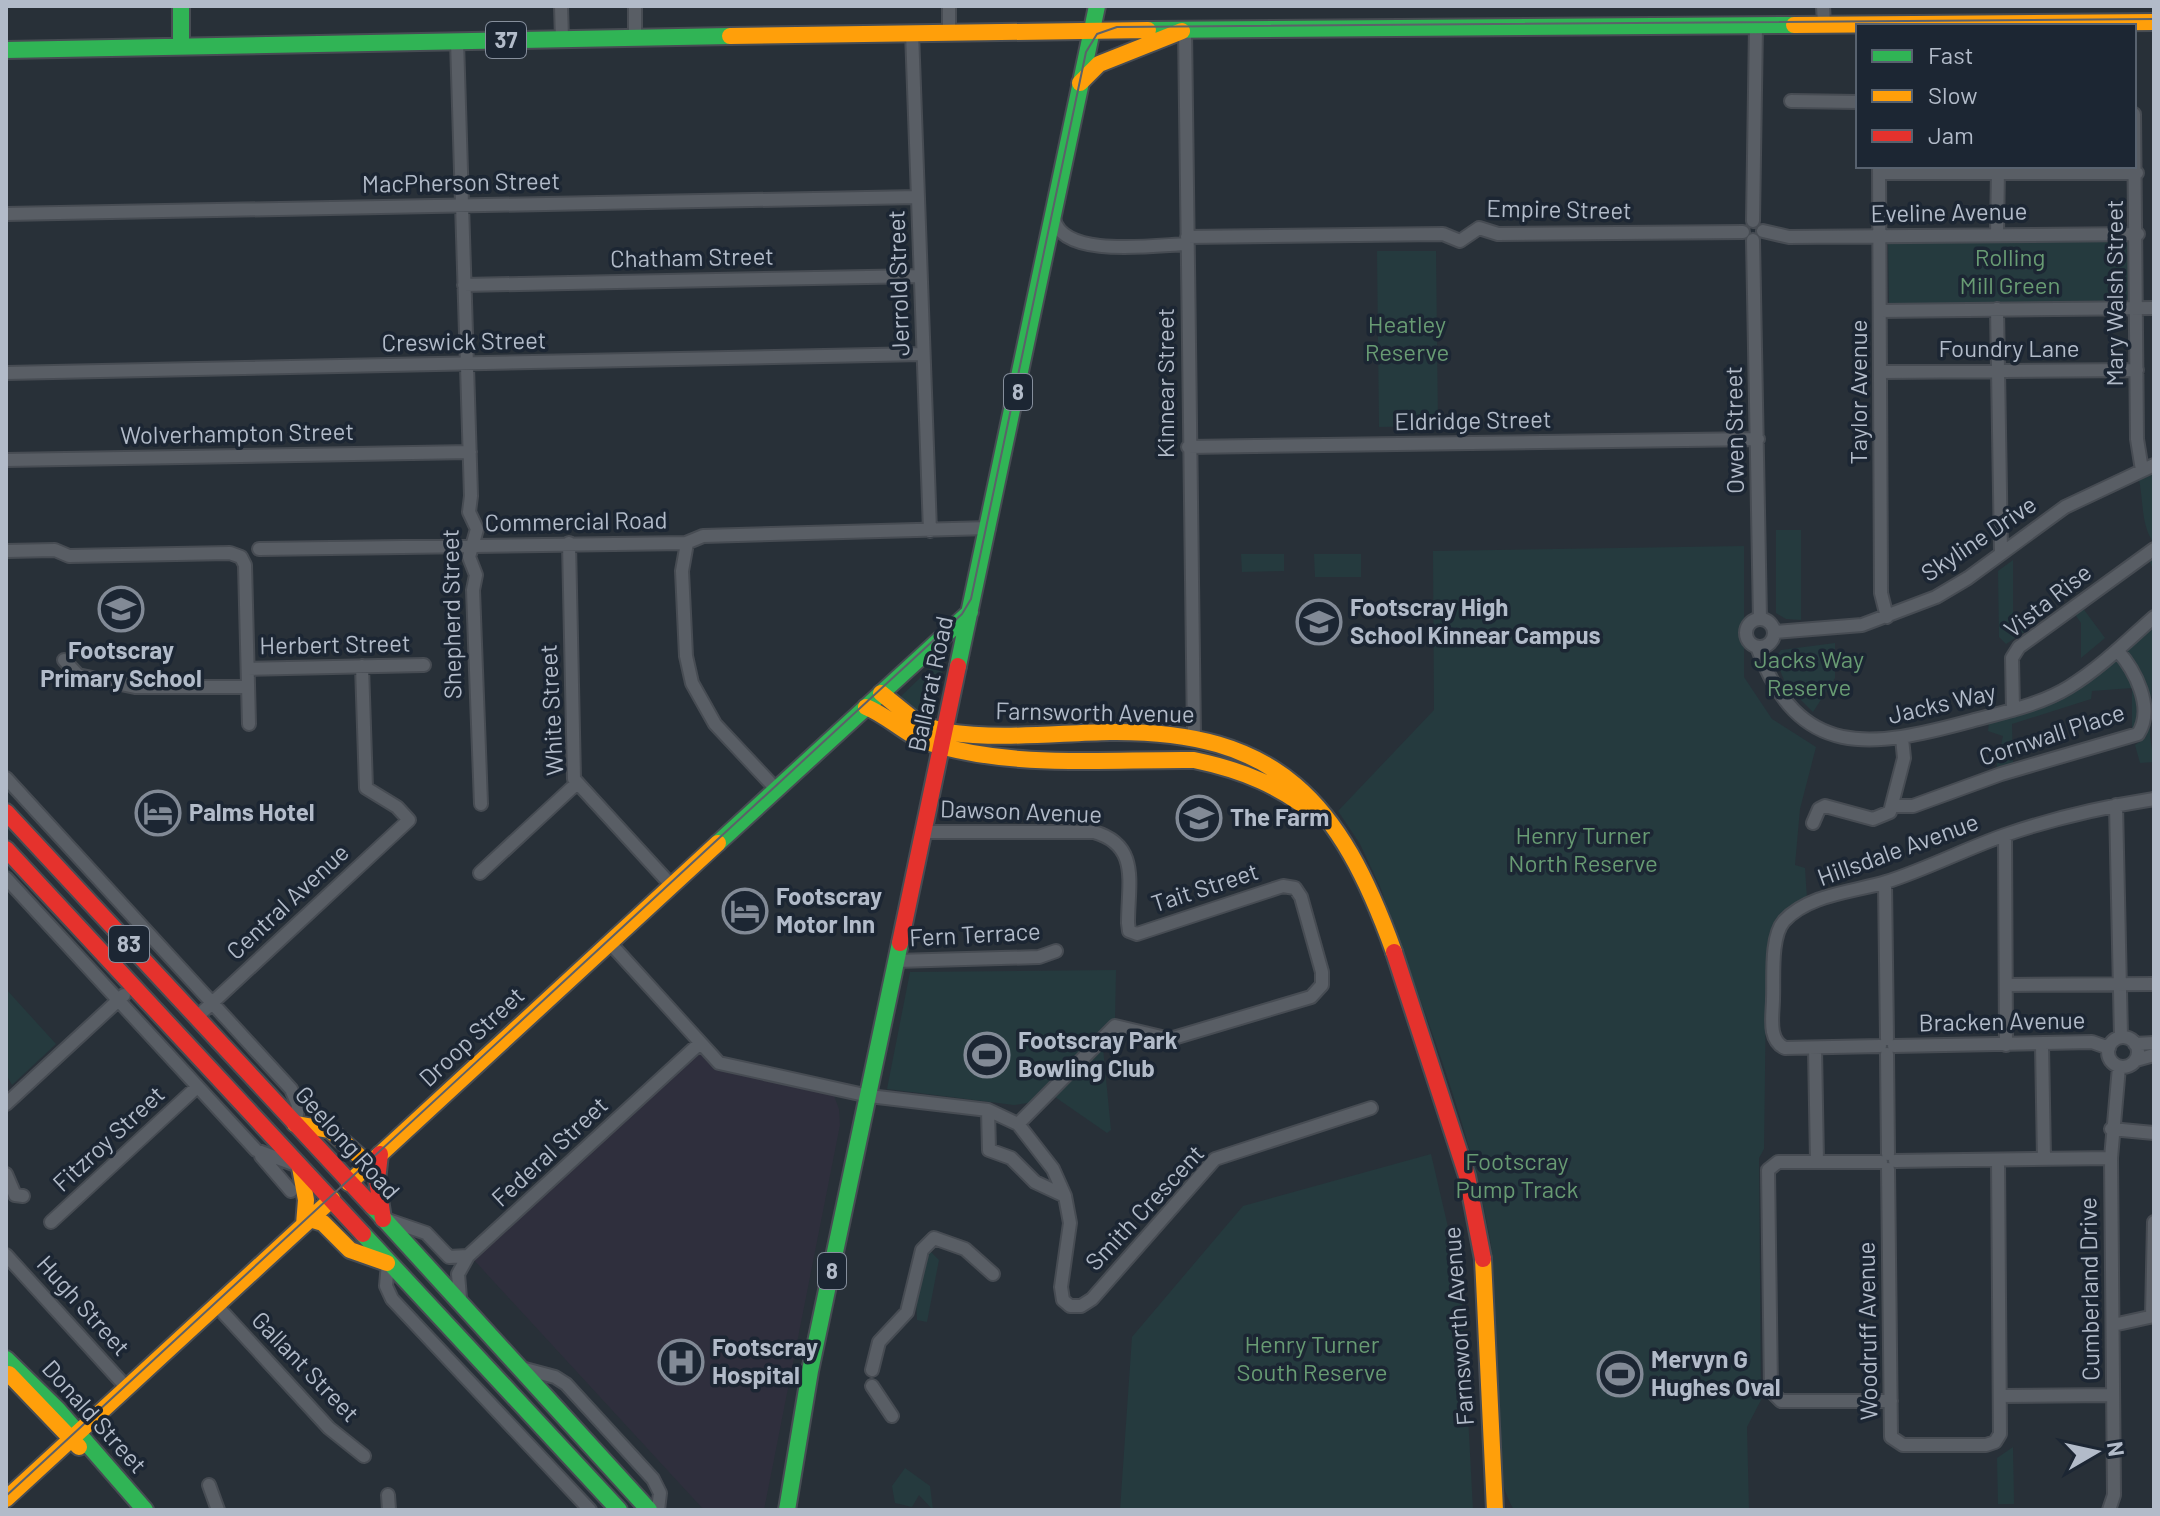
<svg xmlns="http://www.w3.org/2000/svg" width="2160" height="1516" viewBox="0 0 2160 1516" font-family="Barlow,sans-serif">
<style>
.medical{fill:#2f2f3d}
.green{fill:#253a3e}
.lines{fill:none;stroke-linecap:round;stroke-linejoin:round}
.street-casing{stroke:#474c53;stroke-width:16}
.fast-casing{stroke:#474c53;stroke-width:20}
.slow-casing{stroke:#474c53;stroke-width:20}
.jam-casing{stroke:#474c53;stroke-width:20}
.street{stroke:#595e65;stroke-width:12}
.fast{stroke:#30b455;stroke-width:16}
.slow{stroke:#ff9f0a;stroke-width:16}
.jam{stroke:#e5322d;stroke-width:16}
.tram{stroke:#5c616a;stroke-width:2}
.labels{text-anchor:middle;stroke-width:7;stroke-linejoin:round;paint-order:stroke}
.shield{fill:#1c2633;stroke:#858e9c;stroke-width:2}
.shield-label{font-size:22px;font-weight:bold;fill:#b2bbc9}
.street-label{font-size:24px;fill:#b2bbc9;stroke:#1c2633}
.park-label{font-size:24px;fill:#689b73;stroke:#1c2633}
.poi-label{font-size:24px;font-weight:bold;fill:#b2bbc9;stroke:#1c2633;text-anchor:start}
</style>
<rect width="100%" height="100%" fill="#283038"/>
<path class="medical" d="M699 1052 720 1071 833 1093 839 1109 840 1125 764 1510H704L473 1259Z"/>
<path class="green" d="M2132 239 2133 302 1889 305 1888 241Z
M1377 251H1436L1438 426 1379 427Z
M2154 469V572L2144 548 2153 542C2140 522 2144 499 2138 475Z
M1776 530H1801V620L1786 619 1776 613Z
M1744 546V677L1772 719 1816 747 1800 809 1795 865 1805 868 1807 899 1779 917 1773 926 1766 993 1764 1149 1759 1158 1761 1400 1747 1427 1749 1510H1514C1477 1448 1503 1314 1490 1239 1469 1119 1420 1004 1381 889L1360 844 1338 811 1434 710 1433 551Z
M1241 554H1284V571L1242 572Z
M1314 554H1361V577H1315Z
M2013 560V613L2026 631 2006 644 1999 637 1998 571Z
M2082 607 2105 638 2081 658V623L2074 613Z
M2154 622 2150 736 2154 762 2140 763 2135 745 2146 737C2148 701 2145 678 2123 649Z
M1835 643V678L1813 712 1786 685 1775 658 1781 650Z
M2117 658C2138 674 2138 702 2136 726L2132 731V688L2092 691 2091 699 2012 724 2013 764 1996 769 2003 736 1988 731 1989 723C2042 709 2075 694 2117 658Z
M940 659 944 664 932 719H927L899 698Z
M1116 970 1115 1022 1034 1102 1014 1105 887 1089 910 972Z
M6 989 56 1044 12 1085 6 1074Z
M1103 1048 1111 1130 1107 1133 1055 1097Z
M1431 1154 1461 1283 1473 1510H1120L1132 1337 1243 1206Z
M926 1247 939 1260 927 1322 917 1320 916 1298Z
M2013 1447 2014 1504H1998L1997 1458Z
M905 1468 930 1486 933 1510 919 1495 912 1507 895 1503 892 1486Z"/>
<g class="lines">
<g class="street-casing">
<path id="street" d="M561 6 562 39
M635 6V37
M949 6V32
M1823 6 1824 24
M1185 29 1194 737
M912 32 930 531
M457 41 471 496 469 512 477 529 469 557 476 575 473 590 481 804
M1791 101 1858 102
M2134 114 2137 439 2142 470
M1879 166 1881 593 1887 617
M1879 173H2137
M6 214 918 197
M1054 219C1063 259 1156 245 1187 244
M1753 221 1756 25
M1763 231 1789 237 2138 234
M1997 234 1998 169
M1187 237 1443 234 1460 241 1479 228 1498 234 1743 232
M1753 240 1760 619
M464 285 920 276
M1997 309 2001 552
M1880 311 2154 308
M1881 372 2137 370
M6 373 923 354
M1188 447 1758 439
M6 460 470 452
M569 543 574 779 672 886
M687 543 682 571 686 656 692 683 715 724 776 789
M259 549 686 543 703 536 989 528
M6 551 55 550 69 556 230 553 241 557 245 565 249 724
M1746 633a14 14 0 1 1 28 0a14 14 0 1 1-28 0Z
M1774 632 1862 625 1936 597 1968 578 2065 507 2154 465
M1757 647C1799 761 1871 748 1971 721 2004 712 2040 705 2069 687 2100 668 2127 641 2154 617
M64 660 78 675 135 687H248
M248 669 424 665
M2013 710 2012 658 2019 647 2154 549
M6 778 291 1089 298 1105 296 1122
M2116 805 2121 1037
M1894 806H1913L2001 774 2138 734C2155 708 2135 670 2117 650
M1813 823 1819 809 1825 806 1873 819 1890 812 1904 758 1902 738
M924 832H1094C1140 845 1128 883 1128 923L1129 931 1137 934 1283 886 1295 888 1301 897 1322 972V985L1311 997 1170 1039 1115 1026 1018 1124
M2005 835 2006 1045
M480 873 576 784
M6 878 256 1150 293 1164
M1885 883 1887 1039
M610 943 719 1063 869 1096 988 1110 1018 1124 1053 1169 1065 1196 1070 1223 1061 1287 1063 1300 1070 1306H1081L1092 1299 1215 1159 1371 1108
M896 961 1039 957 1056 951
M2006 985 2154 984
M197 1017 409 820 397 807 366 788 362 666
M2108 1052a15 15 0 1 1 30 0a15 15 0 1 1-30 0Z
M2135 1044 2154 1043
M2042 1045 2044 1159
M1880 1046 1785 1048C1767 1040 1773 1015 1773 999 1774 979 1770 937 1784 921 1809 894 1854 892 1886 882 1927 869 1965 849 2005 835 2054 818 2103 807 2154 799
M1894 1046 2092 1042 2109 1048
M1815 1048 1817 1162
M1887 1054 1888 1154
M2136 1060 2154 1055
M6 1104 124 995
M988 1110 989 1150 1011 1158 1035 1182 1065 1196
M2111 1129 2154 1133
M261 1156 291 1191
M1895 1161 2111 1158
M1881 1162H1778L1768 1170 1771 1391 1781 1401H1891
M1888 1169 1891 1437 1903 1445H1986L1995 1442 2000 1434 1998 1160
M6 1174 15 1195 23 1196
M388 1220 426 1233 449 1257 468 1256
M51 1222 197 1087
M6 1255 127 1388
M388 1263 386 1286 392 1299 590 1510
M460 1298 458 1274 468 1256 700 1043
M217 1306 329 1428 364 1456
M2152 1316 2154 1222
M2113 1325 2154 1316
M525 1369 555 1377 566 1384 653 1479 660 1493 658 1510
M872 1370 879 1342 907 1312 922 1250 934 1238 965 1249 993 1274
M872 1386 892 1416
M2000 1396 2113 1395
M209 1485 218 1510
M388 1495 389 1510
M2109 1510 2114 1495 2111 1158 2119 1067"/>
</g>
<g class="fast-casing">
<path id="fast" d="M181 6V46
M1148 30 1794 25
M6 50 730 36
M958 666 1097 6
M718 843 970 612
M373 1207 649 1510
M363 1234 619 1510
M6 1359 58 1410 145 1510
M787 1510 810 1371 900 943"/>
</g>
<g class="slow-casing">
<path id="slow" d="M1794 25 2154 22
M730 36 1148 30
M1080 83 1099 64 1182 31
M881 693 918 723 946 732C1000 740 1056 733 1110 732 1279 730 1340 802 1394 952
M866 707C889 716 906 736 930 743 1015 769 1107 759 1194 760 1242 770 1282 786 1319 818
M295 1124 330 1130 369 1165
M300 1167 306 1200 304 1225
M349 1183 718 843
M310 1219 323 1223 350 1250 387 1263
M1483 1259 1495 1510
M9 1374 79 1447
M6 1499 332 1199"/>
</g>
<g class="jam-casing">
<path id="jam" d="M6 812 373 1207
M6 849 363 1234
M900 943 958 666
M1394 952 1467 1176 1483 1259
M380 1154 377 1180 383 1219"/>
</g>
<use href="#street" class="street"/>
<use href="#fast" class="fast"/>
<use href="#slow" class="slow"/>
<use href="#jam" class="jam"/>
<path class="tram" d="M6 1496 962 614 971 599 1086 52 1097 34 1117 27 2154 19"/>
</g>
<defs>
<g id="school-ring" transform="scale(2.3)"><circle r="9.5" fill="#1c2633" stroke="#828a96" stroke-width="1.5"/><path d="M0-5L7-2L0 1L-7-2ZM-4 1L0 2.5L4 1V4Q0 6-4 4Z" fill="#828a96"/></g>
<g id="hotel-ring" transform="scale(2.3)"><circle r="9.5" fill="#1c2633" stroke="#828a96" stroke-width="1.5"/><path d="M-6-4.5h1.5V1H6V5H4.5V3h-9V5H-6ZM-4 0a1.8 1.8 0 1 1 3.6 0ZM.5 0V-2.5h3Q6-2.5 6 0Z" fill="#828a96"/></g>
<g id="stadium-ring" transform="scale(2.3)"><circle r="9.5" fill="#1c2633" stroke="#828a96" stroke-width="1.5"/><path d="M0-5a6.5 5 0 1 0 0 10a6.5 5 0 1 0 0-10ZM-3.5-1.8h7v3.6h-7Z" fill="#828a96"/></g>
<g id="hospital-ring" transform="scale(2.3)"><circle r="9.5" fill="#1c2633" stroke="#828a96" stroke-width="1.5"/><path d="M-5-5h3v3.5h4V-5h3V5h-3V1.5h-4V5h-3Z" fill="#828a96"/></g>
</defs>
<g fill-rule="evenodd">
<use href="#school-ring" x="121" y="609"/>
<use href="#school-ring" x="1319" y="622"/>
<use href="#hotel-ring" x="158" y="813"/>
<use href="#school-ring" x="1199" y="818"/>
<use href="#hotel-ring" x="745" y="911"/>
<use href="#stadium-ring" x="987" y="1055"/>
<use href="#hospital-ring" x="681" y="1362"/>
<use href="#stadium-ring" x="1620" y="1374"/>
</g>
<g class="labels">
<g class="shield">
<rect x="486" y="22" width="40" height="36" rx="6"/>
<rect x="1004" y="374" width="28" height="36" rx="6"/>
<rect x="109" y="926" width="40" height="36" rx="6"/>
<rect x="818" y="1253" width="28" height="36" rx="6"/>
</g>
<g class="shield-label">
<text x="506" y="48">37</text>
<text x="1018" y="400">8</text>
<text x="129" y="952">83</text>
<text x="832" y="1279">8</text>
</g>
<g class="street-label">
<text transform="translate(461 183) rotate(-1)" y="8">MacPherson Street</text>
<text transform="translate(1559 210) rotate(1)" y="8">Empire Street</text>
<text transform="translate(1949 213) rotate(-1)" y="8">Eveline Avenue</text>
<text transform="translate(692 258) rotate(-1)" y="8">Chatham Street</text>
<text transform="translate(899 283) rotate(-92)" y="8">Jerrold Street</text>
<text transform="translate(2115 293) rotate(-90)" y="8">Mary Walsh Street</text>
<text transform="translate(464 342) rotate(-1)" y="8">Creswick Street</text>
<text x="2009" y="357">Foundry Lane</text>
<text transform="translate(1166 383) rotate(-90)" y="8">Kinnear Street</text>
<text transform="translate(1859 392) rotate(-90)" y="8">Taylor Avenue</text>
<text transform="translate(1473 421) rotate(-1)" y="8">Eldridge Street</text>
<text transform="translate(1735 430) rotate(-91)" y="8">Owen Street</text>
<text transform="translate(237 434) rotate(-1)" y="8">Wolverhampton Street</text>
<text transform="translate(576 522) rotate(-1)" y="8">Commercial Road</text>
<text transform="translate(1979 539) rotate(-34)" y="8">Skyline Drive</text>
<text transform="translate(2048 601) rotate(-38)" y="8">Vista Rise</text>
<text transform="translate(452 614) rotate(-91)" y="8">Shepherd Street</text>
<text transform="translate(335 645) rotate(-1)" y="8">Herbert Street</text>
<text transform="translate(931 684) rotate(-78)" y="8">Ballarat Road</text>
<text transform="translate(1942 704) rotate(-13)" y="8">Jacks Way</text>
<text transform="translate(552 710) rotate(-93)" y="8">White Street</text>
<text transform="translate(1095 713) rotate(1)" y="8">Farnsworth Avenue</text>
<text transform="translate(2052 735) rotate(-18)" y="8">Cornwall Place</text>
<text transform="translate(1021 812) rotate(2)" y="8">Dawson Avenue</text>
<text transform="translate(1898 850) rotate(-20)" y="8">Hillsdale Avenue</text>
<text transform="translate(1205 888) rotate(-18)" y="8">Tait Street</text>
<text transform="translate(288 902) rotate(-43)" y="8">Central Avenue</text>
<text transform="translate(975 935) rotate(-3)" y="8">Fern Terrace</text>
<text transform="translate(2002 1022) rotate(-1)" y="8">Bracken Avenue</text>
<text transform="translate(472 1037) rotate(-43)" y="8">Droop Street</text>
<text transform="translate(109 1139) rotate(-43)" y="8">Fitzroy Street</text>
<text transform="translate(347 1143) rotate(48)" y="8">Geelong Road</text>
<text transform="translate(550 1152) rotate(-43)" y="8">Federal Street</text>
<text transform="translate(1145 1208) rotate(-47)" y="8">Smith Crescent</text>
<text transform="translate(2090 1289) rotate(-91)" y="8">Cumberland Drive</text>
<text transform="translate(83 1306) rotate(48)" y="8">Hugh Street</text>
<text transform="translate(1459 1326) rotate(-94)" y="8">Farnsworth Avenue</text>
<text transform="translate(1868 1331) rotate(-91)" y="8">Woodruff Avenue</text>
<text transform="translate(305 1367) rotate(46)" y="8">Gallant Street</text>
<text transform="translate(94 1417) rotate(48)" y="8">Donald Street</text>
</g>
<g class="park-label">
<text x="2010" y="266">Rolling<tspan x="2010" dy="28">Mill Green</tspan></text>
<text x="1407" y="333">Heatley<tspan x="1407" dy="28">Reserve</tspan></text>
<text x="1809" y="668">Jacks Way<tspan x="1809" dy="28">Reserve</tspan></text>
<text x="1583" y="844">Henry Turner<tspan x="1583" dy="28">North Reserve</tspan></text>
<text x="1517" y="1170">Footscray<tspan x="1517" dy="28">Pump Track</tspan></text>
<text x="1312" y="1353">Henry Turner<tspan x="1312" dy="28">South Reserve</tspan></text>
</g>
<g class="poi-label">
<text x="1350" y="616">Footscray High<tspan x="1350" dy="28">School Kinnear Campus</tspan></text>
<text x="121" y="659" text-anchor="middle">Footscray<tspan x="121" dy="28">Primary School</tspan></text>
<text x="189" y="821">Palms Hotel</text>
<text x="1230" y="826">The Farm</text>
<text x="776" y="905">Footscray<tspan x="776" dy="28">Motor Inn</tspan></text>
<text x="1018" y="1049">Footscray Park<tspan x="1018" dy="28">Bowling Club</tspan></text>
<text x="712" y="1356">Footscray<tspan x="712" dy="28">Hospital</tspan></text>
<text x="1651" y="1368">Mervyn G<tspan x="1651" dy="28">Hughes Oval</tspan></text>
</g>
</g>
<rect width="2160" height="1516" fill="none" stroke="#b2bbc9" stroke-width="16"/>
<rect x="1856" y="24" width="280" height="144" fill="#1c2633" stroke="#58626f" stroke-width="2"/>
<rect x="1872" y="50" width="40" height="12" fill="#30b455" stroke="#58626f" stroke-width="2"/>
<text x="1928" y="64" font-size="24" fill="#b2bbc9">Fast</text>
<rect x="1872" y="90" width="40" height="12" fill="#ff9f0a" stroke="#58626f" stroke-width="2"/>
<text x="1928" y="104" font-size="24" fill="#b2bbc9">Slow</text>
<rect x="1872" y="130" width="40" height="12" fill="#e5322d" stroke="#58626f" stroke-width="2"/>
<text x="1928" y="144" font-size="24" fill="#b2bbc9">Jam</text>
<g transform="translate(2096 1452) rotate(81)" stroke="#1c2633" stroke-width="6" paint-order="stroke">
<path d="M0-6L14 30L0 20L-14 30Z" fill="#b2bbc9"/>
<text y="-12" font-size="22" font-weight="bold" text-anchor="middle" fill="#b2bbc9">N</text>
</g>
</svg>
